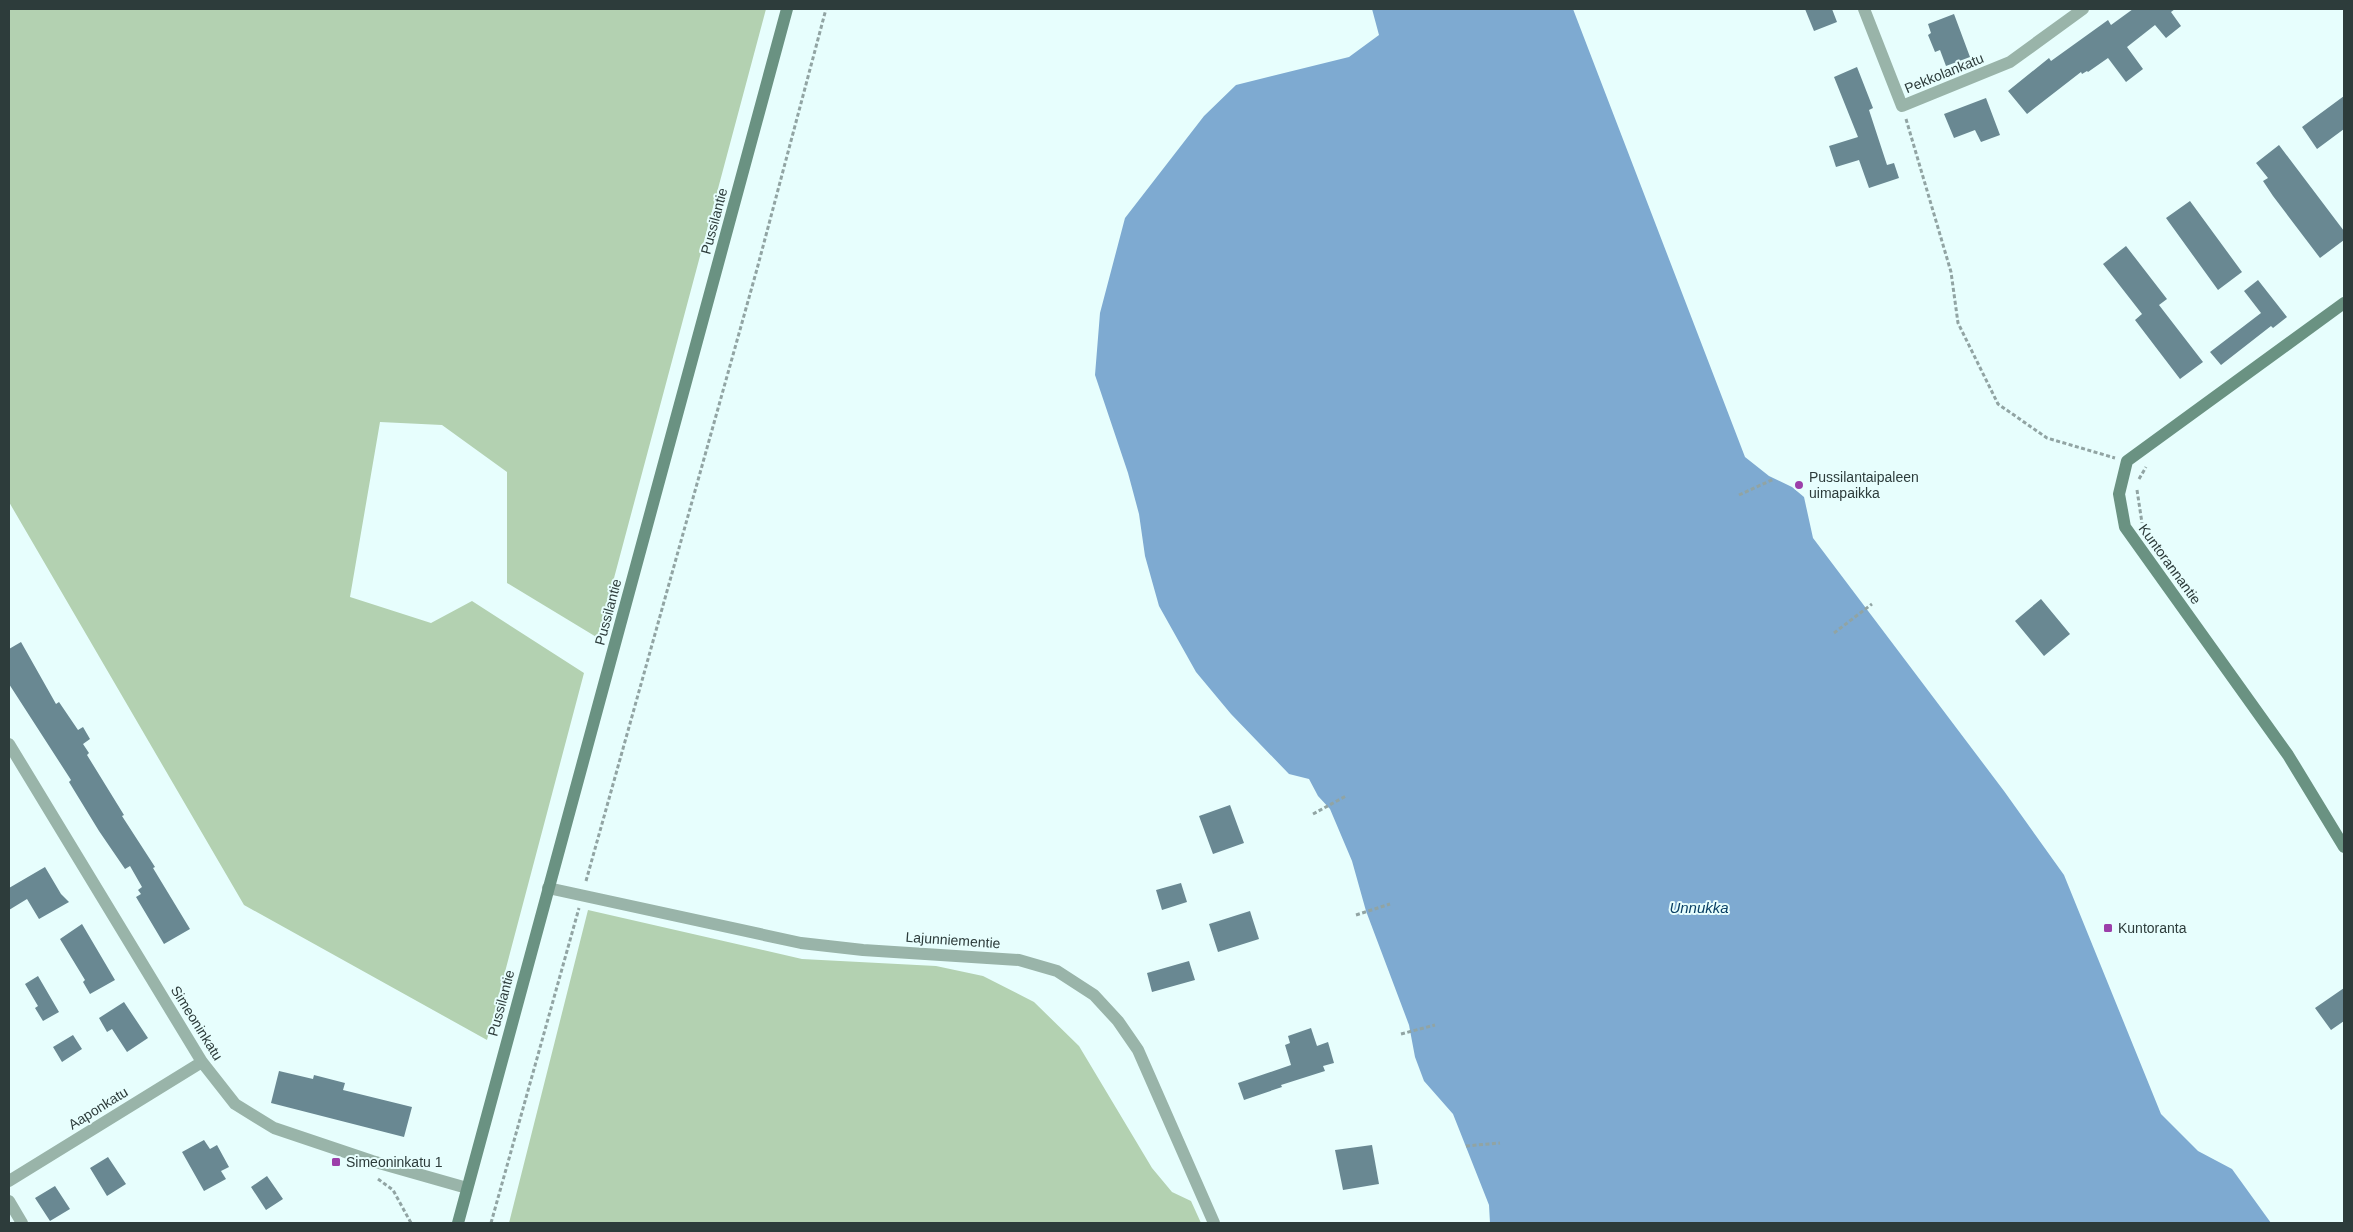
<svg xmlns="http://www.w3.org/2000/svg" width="2353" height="1232" viewBox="0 0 2353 1232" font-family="Helvetica,sans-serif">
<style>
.green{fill:#b3d1b1}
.water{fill:#7eaad1}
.building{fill:#698892}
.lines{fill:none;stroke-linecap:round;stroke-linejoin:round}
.path{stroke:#91a4a3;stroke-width:3;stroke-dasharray:4 2.5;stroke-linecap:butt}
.street{stroke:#99b4a9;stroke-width:12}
.secondary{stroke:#6a9282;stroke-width:12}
.poi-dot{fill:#9c3faa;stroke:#e7fefd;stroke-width:2}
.labels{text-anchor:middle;stroke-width:4;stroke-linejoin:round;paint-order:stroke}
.street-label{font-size:14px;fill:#2d3c3b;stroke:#e7fefd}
.poi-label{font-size:14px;fill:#2d3c3b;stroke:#e7fefd;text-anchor:start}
.water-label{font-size:15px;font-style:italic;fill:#0a4065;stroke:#e7fefd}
</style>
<rect width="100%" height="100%" fill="#e7fefd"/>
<path class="green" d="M9 9H766L598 638 507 583V472L442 425 380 422 350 597 431 623 472 601 584 673 487 1040 244 905 9 502Z
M588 910 802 959 936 966 983 976 1034 1002 1079 1046 1152 1168 1172 1192 1191 1201 1201 1223H509Z"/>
<path class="water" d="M1372 9H1573L1745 457 1769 476 1792 487 1804 497 1813 538 2004 791 2064 875 2161 1114 2198 1151 2232 1169 2271 1223H1490L1489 1205 1453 1114 1424 1081 1415 1057 1409 1025 1366 911 1352 861 1330 809 1318 796 1309 779 1289 774 1231 714 1196 672 1159 606 1145 556 1139 514 1128 473 1095 375 1100 313 1125 218 1204 116 1236 85 1349 57 1379 35Z"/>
<path class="building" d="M1805 9H1832L1837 22 1814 31Z
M2133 9H2175L2171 12 2181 26 2166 38 2155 25 2127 47 2143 69 2126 82 2108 58 2088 72 2087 71 2082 74 2081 72 2027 114 2008 91 2049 58 2051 61 2108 20 2111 25Z
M1954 14 1970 57 1946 66 1940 50 1935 52 1928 35 1931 33 1928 24Z
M1857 67 1873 108 1869 110 1887 165 1894 163 1899 178 1869 188 1859 160 1836 167 1829 146 1858 137 1834 77Z
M2344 96V129L2317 149 2302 127Z
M1986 98 2000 135 1981 142 1975 130 1954 138 1944 114Z
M2279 145 2344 231V240L2320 258 2273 196 2263 181 2268 178 2256 163Z
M2190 201 2242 272 2218 290 2166 218Z
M2126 246 2167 299 2159 305 2203 362 2180 379 2135 320 2142 314 2103 264Z
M2258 280 2287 317 2273 328 2271 326 2221 365 2210 352 2261 313 2244 291Z
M2041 599 2070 634 2044 656 2015 621Z
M21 642 56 704 59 702 78 730 83 727 90 739 83 744 89 753 87 755 124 815 122 816 155 867 153 868 190 929 164 944 136 897 141 894 138 890 142 887 130 866 125 869 99 831 69 782 71 780 9 684V649Z
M1230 805 1244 843 1213 854 1199 816Z
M45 867 61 894 69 902 39 919 27 899 9 910V888Z
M1181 883 1187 902 1162 910 1156 890Z
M1250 911 1259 939 1218 952 1209 924Z
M82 924 115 980 90 994 83 982 85 980 60 939Z
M1189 961 1195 980 1152 992 1147 973Z
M38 976 59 1012 43 1021 35 1008 38 1006 25 984Z
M2344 988V1021L2331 1030 2315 1008Z
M124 1002 148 1038 127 1052 112 1029 107 1032 99 1018Z
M1311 1028 1317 1046 1328 1042 1334 1063 1323 1066 1325 1071 1281 1085 1282 1087 1244 1100 1238 1083 1291 1065 1285 1045 1290 1043 1288 1036Z
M73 1035 82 1049 62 1062 53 1047Z
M279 1071 313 1079 314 1075 345 1083 343 1090 412 1107 404 1137 271 1103Z
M204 1140 210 1149 217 1145 229 1167 221 1171 226 1179 204 1191 182 1152Z
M1372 1145 1379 1184 1343 1190 1335 1150Z
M108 1157 126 1184 107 1196 90 1168Z
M267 1176 283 1199 266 1210 251 1187Z
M55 1186 70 1209 50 1221 35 1198Z"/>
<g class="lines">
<path class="path" d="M1906 119 1951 272 1958 323 1998 404 2047 438 2115 458
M2139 479 2146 467
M2137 490 2142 523
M1739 495 1774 479
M1834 633 1872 604
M1313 814 1346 796
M586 881 757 269 826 9
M1356 915 1390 904
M1401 1034 1435 1025
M1466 1146 1500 1143
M378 1179 393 1190 411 1223
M491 1223 579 908"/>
<path class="street" d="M1864 9 1902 106 2010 62 2083 9
M9 744 202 1062 235 1104 274 1128 372 1161 467 1188
M548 888 801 943 863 950 1019 960 1057 971 1094 995 1118 1021 1138 1050 1214 1223
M9 1181 202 1062
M9 1201 22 1223"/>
<path class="secondary" d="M2344 303 2127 461 2119 494 2125 527 2288 755 2344 847
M458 1223 787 9"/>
</g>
<g class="poi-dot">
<circle cx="1799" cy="485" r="5"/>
<rect x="2103" y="923" width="10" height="10" rx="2.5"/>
<rect x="331" y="1157" width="10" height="10" rx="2.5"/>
</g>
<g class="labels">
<g class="street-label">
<text transform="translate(1944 73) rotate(-22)" y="5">Pekkolankatu</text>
<text transform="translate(714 221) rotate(-75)" y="5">Pussilantie</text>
<text transform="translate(2170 564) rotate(54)" y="5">Kuntorannantie</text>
<text transform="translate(608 612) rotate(-75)" y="5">Pussilantie</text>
<text transform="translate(953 940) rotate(4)" y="5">Lajunniementie</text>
<text transform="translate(501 1003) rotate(-75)" y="5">Pussilantie</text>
<text transform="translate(197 1023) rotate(58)" y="5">Simeoninkatu</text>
<text transform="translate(98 1108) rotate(-32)" y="5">Aaponkatu</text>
</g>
<g class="poi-label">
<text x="1809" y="482">Pussilantaipaleen<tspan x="1809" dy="16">uimapaikka</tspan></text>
<text x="2118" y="933">Kuntoranta</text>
<text x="346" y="1167">Simeoninkatu 1</text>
</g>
<g class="water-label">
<text x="1699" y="913">Unnukka</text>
</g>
</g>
<rect width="2353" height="1232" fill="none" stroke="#2d3c3b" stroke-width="20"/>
</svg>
